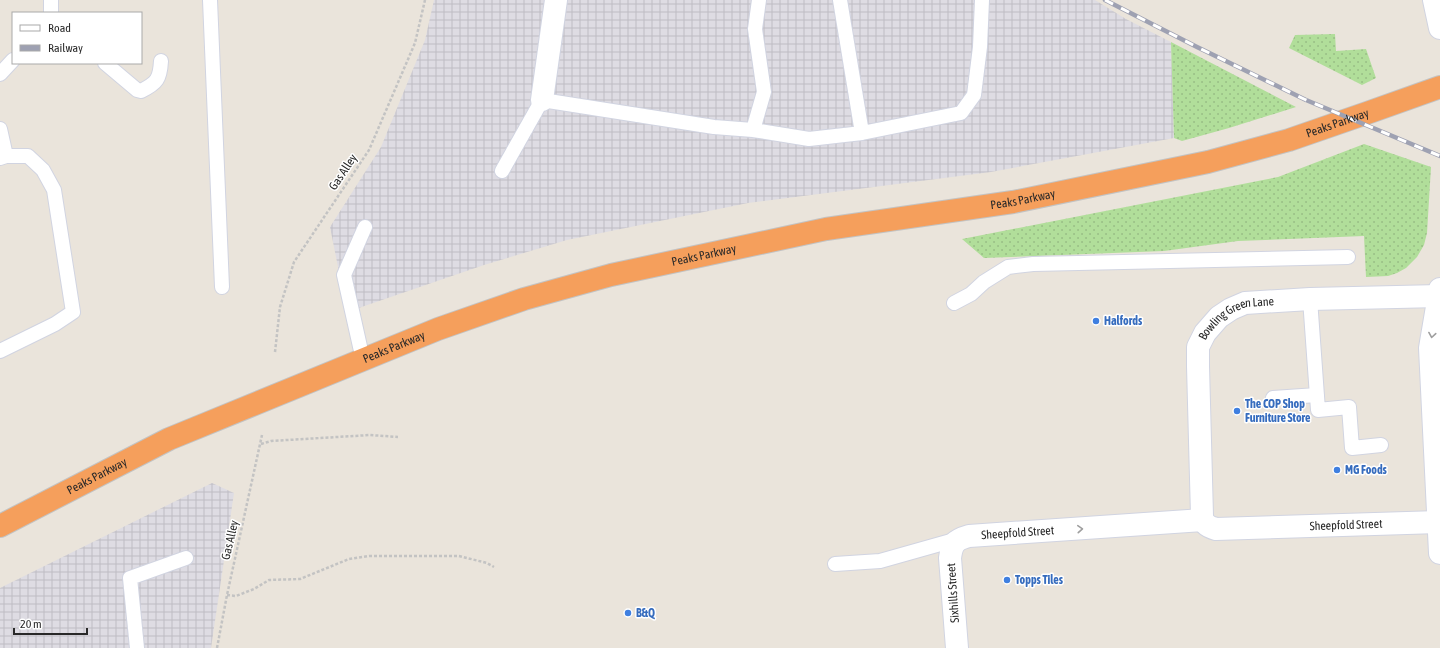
<svg xmlns="http://www.w3.org/2000/svg" width="1440" height="648" viewBox="0 0 1440 648" font-family="'Asap Condensed',sans-serif">
<style>
.industrial{fill:url(#industrial-grid)}
.grass{fill:url(#grass-dots)}
.lines{fill:none;stroke-linecap:round;stroke-linejoin:round}
.lane-casing{stroke:#d1d4e1;stroke-width:16}
.street-casing{stroke:#d1d4e1;stroke-width:24}
.secondary-casing{stroke:#d1d4e1;stroke-width:24}
.highway-casing{stroke:#c3c3c3;stroke-width:24}
.path{stroke:#c3c3c3;stroke-width:2.5;stroke-dasharray:3 2;stroke-linecap:butt}
.lane{stroke:#fff;stroke-width:14}
.street{stroke:#fff;stroke-width:22}
.secondary{stroke:#fff;stroke-width:22}
.highway{stroke:#f59f5c;stroke-width:22}
.rail-casing{stroke:#9ea1b2;stroke-width:4.5}
.rail{stroke:#fff;stroke-width:3;stroke-dasharray:9;stroke-linecap:butt}
.oneway{stroke:#9f9f9f}
.shop-dot{fill:#3f7fe0;stroke:#fff;stroke-width:1.5}
.labels{text-anchor:middle;stroke-width:3;stroke-linejoin:round;paint-order:stroke}
.street-label{font-size:12px;fill:#292929;stroke:#fff}
.shop-label{font-size:12px;font-weight:bold;fill:#366cbe;stroke:#fff;text-anchor:start}
</style>
<defs>
<pattern id="industrial-grid" width="8" height="8" patternUnits="userSpaceOnUse"><rect width="8" height="8" fill="#dedce3"/><path d="M0 4h8M4 0v8" fill="none" stroke="#bebdc3"/></pattern>
<pattern id="grass-dots" width="8" height="8" patternUnits="userSpaceOnUse"><rect width="8" height="8" fill="#b1de9a"/><path d="M2 2h.1M6 6h.1" fill="none" stroke="#98be85" stroke-width="1.8" stroke-linecap="round"/></pattern>
</defs>
<rect width="100%" height="100%" fill="#eae4db"/>
<path class="industrial" d="M434 0H1095L1126 19 1171 42 1174 138 991 172 748 203 567 240 484 265 347 312 330 227 381 147 425 40Z
M212 483 234 493 211 648H0V588Z"/>
<path class="grass" d="M1335 34 1336 51 1366 49 1376 78 1362 85 1289 48 1295 35Z
M1171 42 1296 107 1229 128 1182 141 1174 138Z
M1364 144 1431 167 1427 233 1424 245 1417 257 1406 268 1397 273 1388 276 1366 277 1364 236 1238 241 1164 251 984 258 962 239 1278 177Z"/>
<g class="lines">
<g class="lane-casing">
<path id="lane" d="M210 0 222 287
M840 0 862 133
M51 13V0
M105 63 137 90 141 91C157 83 160 79 161 61
M0 74 13 60
M0 129 6 156
M753 130 764 92 755 29 759 0
M0 158 6 156H28L43 170 54 190 73 312 55 324 0 351
M502 171 542 100 714 127 753 130 809 139 862 133 961 113 974 95 980 47 982 0
M1310 299 1318 410 1349 407 1352 448 1381 445
M954 303 971 294 984 282 1008 267 1033 264 1348 257
M363 360 344 275 365 227
M1273 398 1317 395
M835 564 880 561 958 539
M137 648 130 578 186 558"/>
</g>
<g class="street-casing">
<g id="street">
<path d="M542 100 556 0"/>
<path id="s1" d="M1439 522 1216 529C1208 527 1203 524 1202 516L1198 366V347L1205 333 1219 317 1231 309 1245 303 1310 299 1440 296"/>
<path id="s2" d="M957 648 950 558C952 543 955 540 969 536L1203 520"/>
</g>
</g>
<g class="secondary-casing">
<path id="secondary" d="M1434 0 1440 28
M1440 289 1430 348 1440 553"/>
</g>
<g class="highway-casing">
<g id="highway">
<path id="s3" d="M0 526 169 439 438 329 524 299 611 275 826 229 1013 202 1208 162 1289 140 1367 113 1440 87"/>
</g>
</g>
<path class="path" d="M275 352 280 307 294 262 369 150 415 43 425 0
M261 444 271 441 370 435 398 437
M227 595 236 596 254 589 269 580 300 579 349 559 369 556H459L487 563 494 567
M217 648 227 595 262 435"/>
<use href="#lane" class="lane"/>
<use href="#street" class="street"/>
<use href="#secondary" class="secondary"/>
<use href="#highway" class="highway"/>
<g class="rail-casing">
<path id="rail" d="M1105 0 1197 47 1306 100 1440 156"/>
</g>
<use href="#rail" class="rail"/>
</g>
<defs><path id="oneway-chevron" d="M-2-3.5L2.5 0L-2 3.5" fill="none" stroke-width="1.6" stroke-linecap="round" stroke-linejoin="round"/></defs>
<g class="oneway">
<use href="#oneway-chevron" transform="translate(1432 335) rotate(99)"/>
<use href="#oneway-chevron" transform="translate(1080 529) rotate(-4)"/>
</g>
<g class="shop-dot">
<circle cx="1096" cy="321" r="4"/>
<circle cx="1237" cy="411" r="4"/>
<circle cx="1337" cy="470" r="4"/>
<circle cx="1007" cy="580" r="4"/>
<circle cx="628" cy="613" r="4"/>
</g>
<g class="labels">
<g class="street-label">
<text dy="4" stroke="none"><textPath href="#s3" startOffset="1405">Peaks Parkway</textPath></text>
<text transform="translate(343 172) rotate(-56)" y="4">Gas Alley</text>
<text dy="4" stroke="none"><textPath href="#s3" startOffset="1081">Peaks Parkway</textPath></text>
<text dy="4" stroke="none"><textPath href="#s3" startOffset="757">Peaks Parkway</textPath></text>
<text dy="4" stroke="none"><textPath href="#s1" startOffset="465">Bowling Green Lane</textPath></text>
<text dy="4" stroke="none"><textPath href="#s3" startOffset="433">Peaks Parkway</textPath></text>
<text dy="4" stroke="none"><textPath href="#s3" startOffset="109">Peaks Parkway</textPath></text>
<text transform="translate(1346 525) rotate(-2)" y="4">Sheepfold Street</text>
<text dy="4" stroke="none"><textPath href="#s2" startOffset="171">Sheepfold Street</textPath></text>
<text transform="translate(230 540) rotate(-77)" y="4">Gas Alley</text>
<text transform="translate(953 593) rotate(-94)" y="4">Sixhills Street</text>
</g>
<g class="shop-label">
<text x="1104" y="325">Halfords</text>
<text x="1245" y="408">The COP Shop<tspan x="1245" dy="14">Furniture Store</tspan></text>
<text x="1345" y="474">MG Foods</text>
<text x="1015" y="584">Topps Tiles</text>
<text x="636" y="617">B&amp;Q</text>
</g>
</g>
<rect x="12" y="12" width="130" height="52" fill="#ffffff" stroke="#a9a9a9"/>
<rect x="20" y="25" width="20" height="6" fill="#ffffff" stroke="#a9a9a9"/>
<text x="48" y="32" font-size="12" fill="#292929">Road</text>
<rect x="20" y="45" width="20" height="6" fill="#9ea1b2" stroke="#a9a9a9"/>
<text x="48" y="52" font-size="12" fill="#292929">Railway</text>
<path d="M14 628v6h73v-6" fill="none" stroke="#292929" stroke-width="2"/>
<text x="20" y="628" font-size="12" fill="#292929" stroke="#ffffff" stroke-width="3" paint-order="stroke">20 m</text>
</svg>
